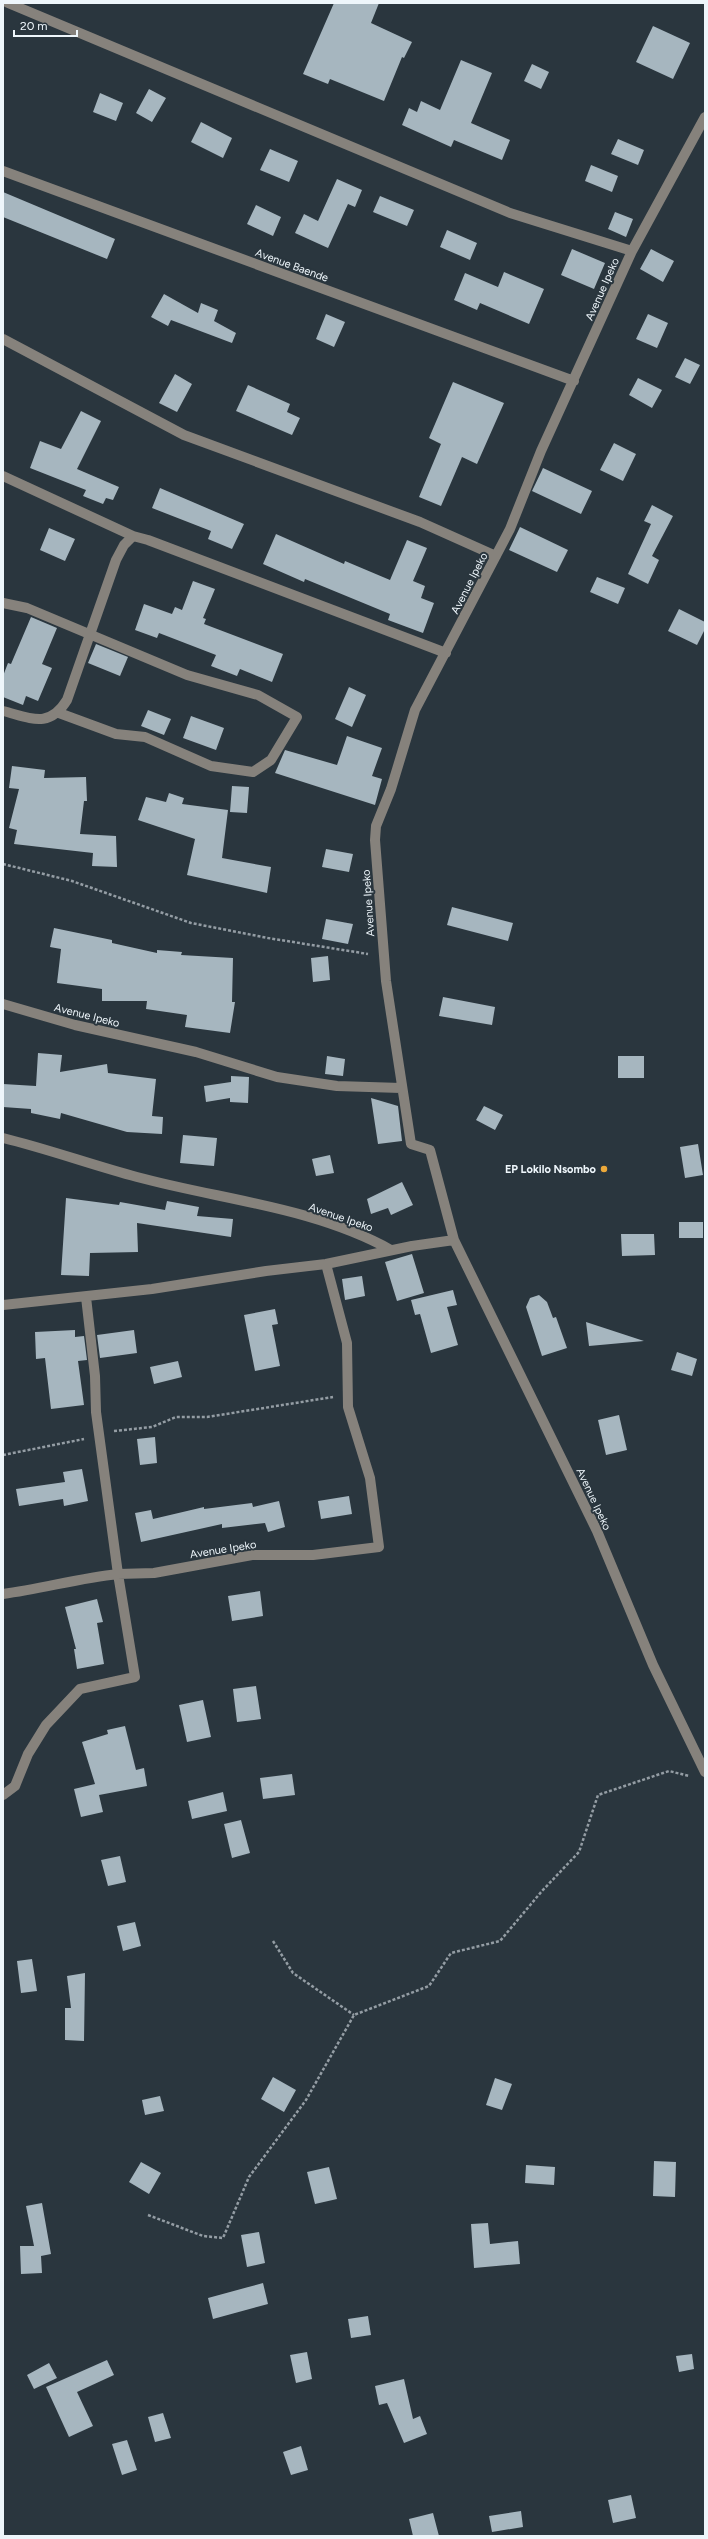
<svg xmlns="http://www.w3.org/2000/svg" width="708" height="2539" viewBox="0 0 708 2539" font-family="Figtree,sans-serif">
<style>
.building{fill:#a6b6bf}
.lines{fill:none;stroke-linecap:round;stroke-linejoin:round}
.path{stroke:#949da4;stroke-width:2.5;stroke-dasharray:3 2;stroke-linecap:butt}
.minor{stroke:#86827c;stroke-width:10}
.poi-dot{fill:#eca93a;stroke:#2a363e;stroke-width:1.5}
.labels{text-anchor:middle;stroke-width:4;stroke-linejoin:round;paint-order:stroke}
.street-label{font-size:11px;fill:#eef6fb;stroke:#2a363e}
.poi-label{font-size:11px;font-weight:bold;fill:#eef6fb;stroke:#2a363e;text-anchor:end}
</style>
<rect width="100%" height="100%" fill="#2a363e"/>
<path class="building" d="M334 3H379L371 23 412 42 404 58 402 57 384 101 330 79 328 84 303 74Z
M653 26 690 43 673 79 636 62Z
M461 60 492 73 471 123 510 140 502 160 454 140 451 147 402 125 409 108 417 112 421 101 440 110Z
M532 64 549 72 541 89 524 81Z
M149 89 166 98 152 122 136 113Z
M100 93 123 103 116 121 93 112Z
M201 122 232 138 223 158 191 142Z
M618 139 644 150 638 165 611 154Z
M270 149 298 161 289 182 260 170Z
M591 165 618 176 612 192 585 181Z
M337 179 362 190 355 207 348 204 328 248 295 233 304 214 318 221Z
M3 192 115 239 107 259 3 217Z
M380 196 414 210 407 226 373 212Z
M256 205 281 217 273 236 247 224Z
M615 212 633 219 626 237 608 229Z
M447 230 477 243 470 260 440 247Z
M572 249 605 263 594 289 561 275Z
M651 249 674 261 663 282 640 269Z
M504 272 544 289 529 324 480 303 477 310 454 300 465 273 498 287Z
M164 294 198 313 201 303 218 310 214 321 236 333 232 343 171 320 168 326 151 317Z
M326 314 345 322 334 347 316 339Z
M648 314 668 323 657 348 636 339Z
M685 358 700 365 690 384 675 377Z
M175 374 192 384 177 412 159 403Z
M638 378 662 390 652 408 629 395Z
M453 382 504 403 477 464 462 457 441 506 419 497 441 444 429 438Z
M248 385 290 404 287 412 300 418 292 435 236 411Z
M81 411 101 421 77 469 119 487 113 500 106 498 103 504 83 496 86 490 30 468 40 441 61 449Z
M614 443 636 454 623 481 600 470Z
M543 468 592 491 581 514 532 491Z
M160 488 244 524 232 549 208 539 211 531 152 508Z
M652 505 673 516 652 556 659 560 648 584 628 574 651 524 644 521Z
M520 527 568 550 557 572 509 550Z
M49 528 75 539 65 561 40 550Z
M276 534 344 564 345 561 390 580 407 540 427 548 413 581 425 586 421 598 434 603 423 633 388 620 390 614 305 579 304 582 263 564Z
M597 577 625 588 618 604 590 592Z
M193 581 215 589 203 618 206 619 204 624 283 654 272 682 240 669 237 676 211 666 216 655 159 633 157 638 135 630 144 604 172 614 175 607 182 610Z
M679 609 705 622V629L697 645 668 631Z
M31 617 57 628 42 664 52 668 38 701 26 696 23 705 3 697V676L8 663 11 664Z
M96 644 128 657 120 676 88 663Z
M349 687 366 695 352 727 335 719Z
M148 710 171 719 164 735 141 726Z
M191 716 224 728 216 750 183 738Z
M347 736 382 748 372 776 382 779 375 805 275 773 285 750 337 765Z
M12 766 45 770 44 778 86 777 87 801H84L80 834 116 836 117 867 92 866 93 853 14 844 17 830 9 828 19 789 9 788Z
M232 786 249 787 247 813 230 812Z
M169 793 184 798 182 804 228 810 222 858 271 867 267 893 187 875 195 839 138 820 146 797 166 802Z
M326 849 353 854 349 872 322 867Z
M452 907 513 923 508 941 447 925Z
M326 919 353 924 348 944 322 939Z
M54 928 112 940V943L157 953V950L182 952 181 955 233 958 232 1002H235L230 1033 185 1027 187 1015 146 1009 147 1001H102V989L57 983 61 949 50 947Z
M328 956 330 980 313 982 311 958Z
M443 997 495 1007 492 1025 439 1016Z
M38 1053 62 1055 60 1072 107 1064 108 1073 156 1079 152 1116 163 1117 162 1134 127 1132 61 1113 60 1119 31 1113V1109L3 1107V1084L36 1086Z
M327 1056 345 1059 343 1076 325 1074Z
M618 1056H644V1078H618Z
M231 1076 249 1077 248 1103 230 1102V1098L206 1102 204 1086 231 1082Z
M371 1098 398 1106 402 1141 378 1144Z
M484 1106 503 1115 495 1130 476 1120Z
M183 1135 217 1138 214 1166 180 1163Z
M698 1144 703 1175 685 1178 680 1147Z
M330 1155 334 1173 316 1176 312 1159Z
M402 1182 413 1205 391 1215 388 1208 371 1214 367 1199Z
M66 1198 119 1205 120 1202 165 1210 167 1201 199 1207 197 1216 233 1219 231 1237 137 1223 138 1252 90 1253 89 1276 61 1275Z
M679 1222H703V1238H679Z
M621 1234H654L655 1255 622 1256Z
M412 1254 424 1293 397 1301 385 1262Z
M362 1276 365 1296 345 1300 342 1279Z
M453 1290 457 1305 447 1307 458 1345 431 1353 420 1314 415 1315 411 1300Z
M539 1295 547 1302 553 1318 556 1317 567 1348 542 1356 526 1307 530 1298Z
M275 1309 278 1324 272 1325 280 1366 255 1371 244 1315Z
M586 1322 644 1341 589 1346Z
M75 1330V1337L84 1336 87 1360 78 1361 84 1405 51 1409 45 1358 36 1359 35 1332Z
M134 1330 137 1353 100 1358 97 1335Z
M677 1352 697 1359 692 1376 671 1370Z
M178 1361 182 1377 154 1384 150 1367Z
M619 1415 627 1450 606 1455 598 1420Z
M155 1437 157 1463 140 1465 137 1439Z
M82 1469 88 1501 64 1506 63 1499 19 1506 16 1489 65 1482 63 1472Z
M349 1496 352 1514 321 1519 318 1501Z
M279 1501 285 1527 268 1532 265 1523 222 1528V1524L141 1542 135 1513 151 1510 153 1519 204 1507V1509L252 1503 253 1507Z
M260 1591 263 1616 232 1621 228 1596Z
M97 1599 103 1622 97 1623 104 1664 77 1669 74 1649H76L65 1607Z
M256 1686 261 1719 237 1722 233 1689Z
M203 1700 211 1737 187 1742 179 1705Z
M125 1726 136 1770 144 1768 147 1786 99 1795 103 1812 81 1817 74 1789 95 1784 82 1742 108 1734 107 1730Z
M292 1774 295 1795 263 1799 260 1778Z
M223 1792 227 1811 192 1819 188 1801Z
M241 1820 250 1853 232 1858 224 1824Z
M120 1856 126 1882 108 1886 101 1860Z
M135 1922 141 1946 123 1951 117 1926Z
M32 1959 37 1991 21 1993 17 1961Z
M85 1973 84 2041 65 2040V2008H71L67 1976Z
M273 2077 296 2090 284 2112 261 2099Z
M495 2078 512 2084 502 2110 486 2105Z
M160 2096 164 2111 145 2115 142 2100Z
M654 2161 676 2162 675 2197 653 2196Z
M141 2162 161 2173 149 2194 129 2182Z
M526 2165 555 2167 554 2185 525 2183Z
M329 2167 337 2199 315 2204 307 2172Z
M42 2203 51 2254 41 2256 42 2273 21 2274 20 2246H34L26 2206Z
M488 2223 490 2244 518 2241 520 2264 474 2268 471 2224Z
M259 2232 265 2263 247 2267 241 2235Z
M263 2283 268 2304 213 2319 208 2298Z
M368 2316 371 2335 351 2338 348 2319Z
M307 2352 312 2379 296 2383 290 2355Z
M692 2354 694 2369 679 2372 676 2356Z
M107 2360 114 2375 77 2392 93 2426 69 2437 46 2387Z
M49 2363 57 2378 34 2389 27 2375Z
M404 2379 413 2419 420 2416 427 2434 404 2443 387 2403 379 2405 375 2386Z
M163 2413 171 2438 155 2442 148 2417Z
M127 2440 137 2470 122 2475 112 2444Z
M301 2446 308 2470 291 2475 283 2452Z
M631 2495 636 2518 613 2523 608 2500Z
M521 2511 523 2527 492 2532 489 2516Z
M433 2513 439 2536H413L409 2519Z"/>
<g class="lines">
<path class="path" d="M3 864 72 881 191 923 268 938 368 954
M114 1431 152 1427 176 1417H207L333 1397
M3 1455 84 1439
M273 1941 293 1973 354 2015
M148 2215 203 2236 223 2238 249 2177 306 2100 354 2015 429 1986 451 1953 500 1941 542 1891 579 1852 598 1795 669 1771 689 1776"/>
<path class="minor" d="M8 3 510 213 632 251
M705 117 632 251 541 451 510 529 415 710 391 789 376 826 375 840 386 981 411 1144 430 1150 454 1240 597 1531 653 1665 705 1772
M3 171 574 381
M3 339 184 435 420 522 496 556
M3 476 133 536
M3 603 27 608 187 675 258 695 297 717 271 760 253 772 211 766 145 737 116 734 59 713
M3 711C31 718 49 729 67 700L116 560 124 545 133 536 148 540 446 653
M3 1004 75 1025 196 1052 277 1077 337 1086 401 1088
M3 1138C48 1149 92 1165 137 1177 222 1200 314 1207 391 1250
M86 1297 95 1376 96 1412 118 1574 154 1573 252 1555H313L379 1547 370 1478 348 1407 347 1343 326 1264
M3 1305 152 1289 266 1271 326 1264 412 1246 454 1240
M3 1594C42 1589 79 1578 118 1574L135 1677 80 1689 46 1725 28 1754 15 1786 3 1795"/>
</g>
<circle class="poi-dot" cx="604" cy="1169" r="4"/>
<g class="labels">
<g class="street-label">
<text transform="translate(292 265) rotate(20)" y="4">Avenue Baende</text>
<text transform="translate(602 289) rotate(-66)" y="4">Avenue Ipeko</text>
<text transform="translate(469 583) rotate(-63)" y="4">Avenue Ipeko</text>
<text transform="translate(368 903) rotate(-94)" y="4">Avenue Ipeko</text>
<text transform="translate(87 1015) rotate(14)" y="4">Avenue Ipeko</text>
<text transform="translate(341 1217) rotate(19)" y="4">Avenue Ipeko</text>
<text transform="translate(594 1499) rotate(65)" y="4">Avenue Ipeko</text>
<text transform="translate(223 1549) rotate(-9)" y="4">Avenue Ipeko</text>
</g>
<g class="poi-label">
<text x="596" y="1173">EP Lokilo Nsombo</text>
</g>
</g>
<rect width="708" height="2539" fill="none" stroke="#eef6fb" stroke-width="8"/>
<path d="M14 30v6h63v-6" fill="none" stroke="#eef6fb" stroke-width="2"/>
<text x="20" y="30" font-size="12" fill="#eef6fb" stroke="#2a363e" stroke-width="3" paint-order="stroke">20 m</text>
</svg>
